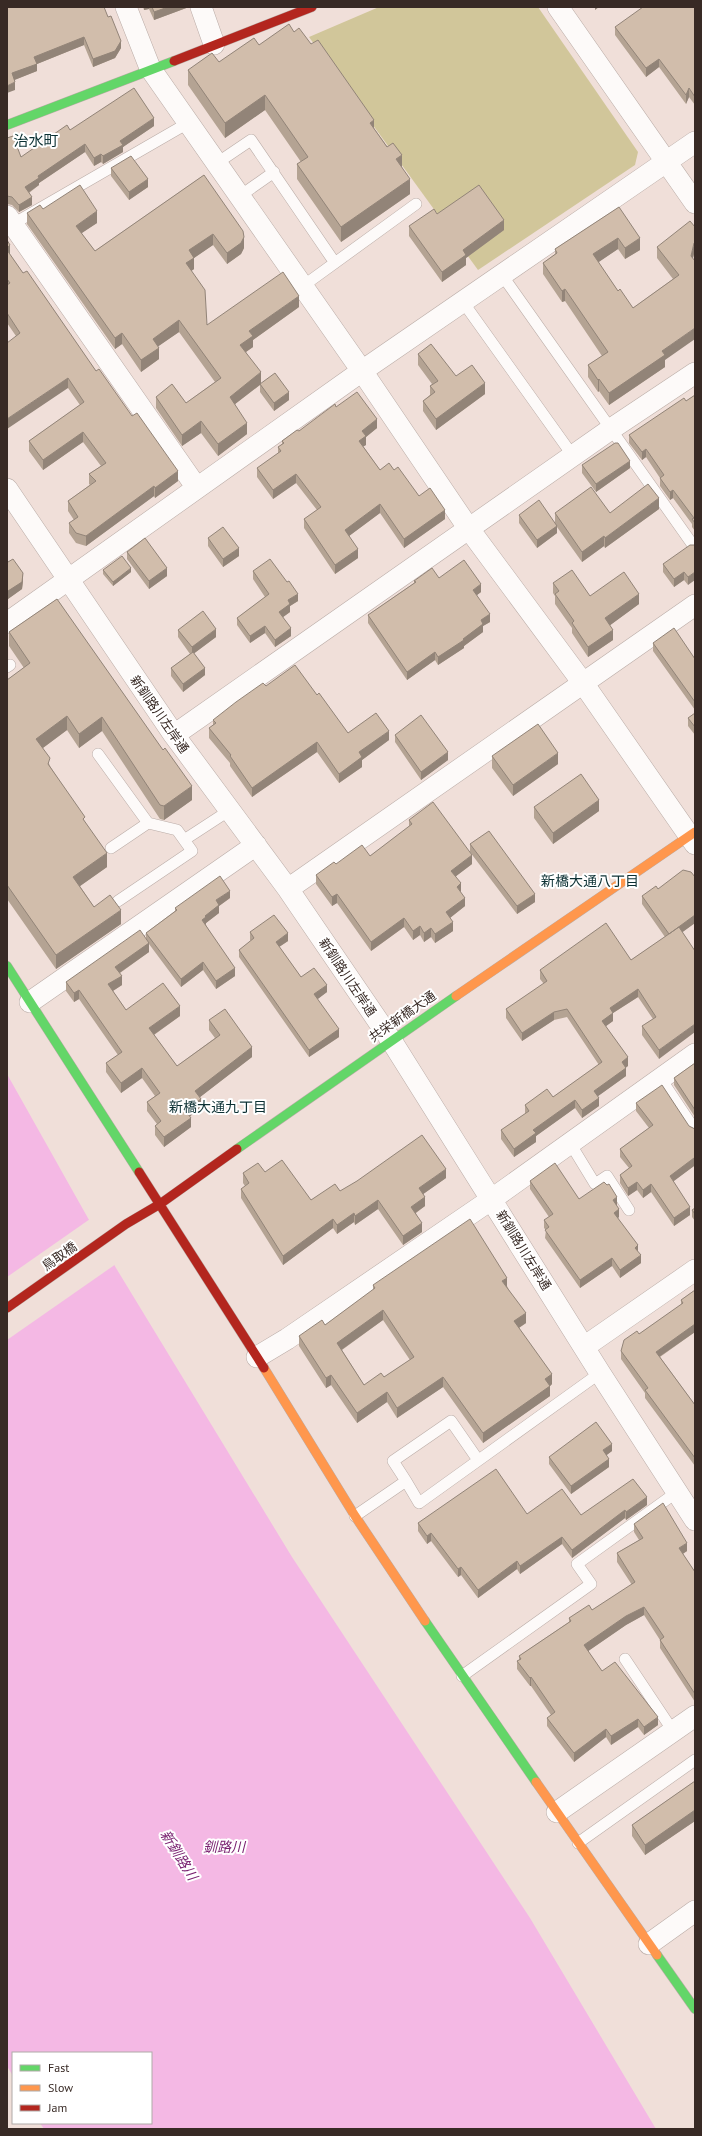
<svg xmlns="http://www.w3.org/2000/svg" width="702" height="2136" viewBox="0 0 702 2136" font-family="'PT Sans','Noto Sans JP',sans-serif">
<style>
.green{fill:#d1c69a}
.water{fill:#f4b8e4}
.pier{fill:#f0dfd9}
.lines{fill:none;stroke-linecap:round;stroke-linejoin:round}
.lane-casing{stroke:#baaca7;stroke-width:12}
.street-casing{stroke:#baaca7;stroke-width:22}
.fast-casing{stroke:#baaca7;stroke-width:10}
.slow-casing{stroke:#baaca7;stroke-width:10}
.jam-casing{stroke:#baaca7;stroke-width:10}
.lane{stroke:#fdfaf9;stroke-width:11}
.street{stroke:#fdfaf9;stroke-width:21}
.fast{stroke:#63d668;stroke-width:9}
.slow{stroke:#ff974d;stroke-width:9}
.jam{stroke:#b3261e;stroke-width:9}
.wall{fill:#b4a393;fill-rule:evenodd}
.shaded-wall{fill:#928478}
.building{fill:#d1bdab;stroke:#928478;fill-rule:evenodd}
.labels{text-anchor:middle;stroke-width:4;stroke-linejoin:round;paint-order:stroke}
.street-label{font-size:13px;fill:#382a25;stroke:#fff}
.neighbourhood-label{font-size:14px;fill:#0c3033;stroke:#fff}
.water-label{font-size:14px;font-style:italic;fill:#792170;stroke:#fff}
.quarter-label{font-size:15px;fill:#0c3033;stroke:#fff}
</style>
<rect width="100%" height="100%" fill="#f0dfd9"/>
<path class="green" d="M379 7H538L638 152 635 165 478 270 309 37Z"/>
<path class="water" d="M7 1074 116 1268 292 1557 530 1918 656 2129H44L40 2123H151V2053H13V2076L7 2066Z"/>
<path class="pier" d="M90 1219 116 1264 7 1340V1277Z"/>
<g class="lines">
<g class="lane-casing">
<path id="lane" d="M217 163 251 140 335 263
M240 196 274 172
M13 224 188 123
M502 275 695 548
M303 286 416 204
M463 302 573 456
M7 667 10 665
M98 754 148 823 111 848
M184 840 230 810
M118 901 192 851 177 830 148 823
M661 1079 695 1130
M570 1143 595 1184 607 1176 629 1210
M406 1481 393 1461 451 1421 478 1460
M355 1516 406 1481 419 1503 600 1373
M625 1659 673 1731
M462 1676 591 1584 577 1564 677 1492
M578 1843 695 1760"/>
</g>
<g class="street-casing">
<path id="street" d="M126 7 150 68 362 371 469 529 583 683 695 844
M201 7 214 44
M558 7 695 203
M7 216 197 488
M7 489 174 735 288 889 391 1040 600 1373 695 1520
M7 623 362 371 695 142
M174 735 611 429 695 373
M288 889 695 605
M30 1002 256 845
M584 1347 695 1270
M257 1357 287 1339 492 1199 695 1054
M557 1812 695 1716
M649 1944 695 1911"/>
</g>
<g class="fast-casing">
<path id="fast" d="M7 125 174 61
M7 966 139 1172
M237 1149 456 996
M425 1621 536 1782
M657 1955 695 2009"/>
</g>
<g class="slow-casing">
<path id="slow" d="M456 996 695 832
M264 1368 355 1516 425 1621
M536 1782 657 1955"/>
</g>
<g class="jam-casing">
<path id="jam" d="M174 61 312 7
M139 1172 264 1368
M7 1308 126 1224 160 1204 237 1149"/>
</g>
<use href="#lane" class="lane"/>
<use href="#street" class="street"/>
<use href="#fast" class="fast"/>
<use href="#slow" class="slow"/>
<use href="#jam" class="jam"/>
</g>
<path class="wall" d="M7 7 108 17 121 48 115 58 93 67 84 45 37 64V71L14 80 15 90Z
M143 7H189L154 20 149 9 144 10Z
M695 7V105L689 97 686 104 659 67 646 77 615 35V27Z
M294 32 311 44 374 128 402 167 410 194 341 242 297 179V164L301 162 265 110 225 138 188 85V70L219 62 259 45Z
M154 126 123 147V152L103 164 101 162 94 166 85 152 39 183V185L29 193 32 205 19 212 12 205 7 204V138L21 157 70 130Z
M111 168 148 187 129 200 111 176Z
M204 175 244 248 241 254 227 264 213 245 194 258V269L191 271 207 325 299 307 253 340V347L246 352 261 383 289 400 274 411 260 392V385L235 404 247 434 218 456 201 433 182 446 156 408V397L186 403 215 382 179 332 158 346 159 359 141 372 122 344 115 349 27 224V213L43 209 97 223 81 233 95 251Z
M619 207 640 250 625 259 618 249 598 262 618 291 633 308 673 279 657 258V247L694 254 665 360V367L609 405 599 391 598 392 588 377V365L602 356 565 301 562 302 543 274V263L555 254V249Z
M437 214 504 230 466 258V265L442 282 409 236V226Z
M7 240 10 255 23 273 178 481 155 498 154 496 86 546 76 543 69 533V523L74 520 68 511V501L90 485 89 484V474L101 466 83 442 43 470 29 451V441L80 405 68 388 16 336 7 323Z
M418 354 485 394 436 430 423 411V401L430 395V386L432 384 418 365Z
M695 395V531L692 527V524L673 498 670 500 660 486V478L646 457 642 460 629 443V435L686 401Z
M336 407 377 428 366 437V445L363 446 380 470H394L419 496 445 519 404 548 380 513 349 536 358 558 335 574 304 528V519L317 510 296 483 273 499 257 477V468L278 454V447L282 444V441L299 431Z
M582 465 630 468 596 492 582 473Z
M659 509 605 548 604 546 582 562 557 527V533L537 548 519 523V515L555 522V513H610Z
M208 538 239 556 223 567 208 546Z
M695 545 688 585 684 580 674 587 663 572V564Z
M127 552 167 576 149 589 127 559Z
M7 561 23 581 22 589 8 599 7 597Z
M103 570 131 572 113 586 103 574Z
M253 571 298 601 290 606V612L283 617 291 636 275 647 265 633 250 643 237 625V618L265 597 253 579Z
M439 578 481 592 477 595 490 622 483 626V632L464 646V648L438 665 435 660 407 680 368 623V615L414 583V581Z
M553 583 590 596 639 604 610 625 613 640 588 657 572 633V628L555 604V596L553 593Z
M57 599 192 800 164 820 160 819 102 731 79 748 67 730 43 748 50 766 85 822 107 867 80 886 94 907 121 924 56 969 7 899V680L24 668 9 646V632Z
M178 630 216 637 194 653 205 675 183 692 171 676V668L190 654 178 637Z
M653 643 695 659V710L653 651Z
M317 695 348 733 389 740 362 760V767L339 783 317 752 252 797 230 766V763L209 738V728L213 725V720Z
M695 713V735L688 726V718Z
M395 735 448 760 421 780 395 742Z
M492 756 558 764 513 796 492 768Z
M534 807 599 811 553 844 534 818Z
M409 820 472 864 456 876 465 906 450 918 453 931 435 943 431 937 424 942 420 935 413 940 404 927 371 951 337 903 332 906 316 884V875L336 864 370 856 409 827Z
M470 844 535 902 517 914 470 852Z
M695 877V923L682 932 659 1059 642 1035V1026L653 1019 638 997 613 1013V1021L606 1026 628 1066 626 1067V1076L598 1096 599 1106 582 1118 575 1108 536 1136V1142L514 1157 501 1139V1130L525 1114V1105L553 1097 599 1065 567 1017 554 1020 522 1041 506 1018V1009L544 984 540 979V970L631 960 665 937 642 904V896L658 889Z
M230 898 219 906V913L206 923V925L235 976 216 989 203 970 181 987 149 944V952L120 973 122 985 113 991 126 1010 180 1016 154 1035 177 1066 215 1038 209 1030V1020L252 1057 200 1097 201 1108 190 1116 191 1127 164 1147 155 1135V1126L157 1124 147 1111V1102L155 1096 142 1078 121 1093 106 1072V1063L118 1055 79 999 74 1002 66 991V982L146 939V933L175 911V908Z
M250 932 288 941 279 947 301 977 327 992 317 999 339 1037 309 1057 239 957V950L251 941 250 940Z
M695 1063V1117L674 1085V1078Z
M636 1103 695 1129V1168L694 1166 673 1181 690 1215 674 1226 651 1192 643 1198 637 1190 628 1196 620 1183V1175L629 1168 620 1157V1149L649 1128 636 1111Z
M265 1172 311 1200 340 1191 446 1178 423 1194 425 1206 416 1213 422 1232 403 1245 378 1209 355 1225 354 1222 337 1234 333 1228 283 1265 241 1198V1189L245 1186 243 1183V1173Z
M530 1181 579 1199 617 1205H616L619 1217 618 1218 638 1252 641 1263 620 1278 612 1266 580 1288 545 1238 546 1230 544 1228V1220L549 1217 530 1189Z
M695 1208V1221L692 1217V1210Z
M373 1285 507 1286 526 1323 519 1328 552 1384 550 1386V1396L483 1443 443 1387 397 1418 387 1402 357 1423 331 1385 326 1388 299 1346V1336L325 1325 373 1290ZM383 1320 410 1360 384 1377 364 1385 342 1350Z
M695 1290V1332L660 1357 695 1405V1466L645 1398V1393L621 1359V1351L639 1334 681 1305V1300Z
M612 1451 606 1455 609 1467 571 1494 549 1464V1457Z
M647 1505 626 1520 625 1518 572 1558 562 1544 520 1574 517 1569 478 1598 461 1575 458 1577 431 1541 427 1544 418 1531V1523L527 1514 581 1515Z
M634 1524 687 1551 683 1554 695 1572V1702L660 1648V1640L644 1615 626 1625 588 1651 602 1671 658 1725 644 1735 638 1727 611 1745 606 1737 574 1762 547 1726V1718L551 1715 531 1686H530L517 1669V1661L519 1660V1656L569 1622V1618L592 1610 632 1585 617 1562V1553L639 1540 634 1532Z
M695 1781V1821L645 1855 632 1836V1825Z"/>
<path class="shaded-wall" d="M144 7H149V9L144 10Z
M168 7H189L154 20V12Z
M595 7H599L595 10Z
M84 37V45L37 64V71L12 81V73L34 57Z
M121 41V48L115 58 93 67V59Z
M659 59V67L646 77V68Z
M15 82V90L7 93V86Z
M689 88V97L686 104V95Z
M265 95V110L225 138V123Z
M154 118V126L123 147V152L103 164V156L120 141Z
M374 120V135L370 123Z
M85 144V152L39 183V185L25 195V187L38 176Z
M101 154V162L94 166V158Z
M402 155V170L396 159Z
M148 179V187L129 200V192Z
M410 179V194L341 242V227Z
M32 197V205L19 212V205Z
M97 211V223L76 237V226Z
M504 220V230L466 258V265L442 282V272L463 250Z
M213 234V245L194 258V269L186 275V263L189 250Z
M244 237V248L241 254 227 264V253Z
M618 238V249L593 266V254Z
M640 238V250L625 259V248Z
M695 242V254H694L691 267V256L694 243Z
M10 245V255L7 258V248Z
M565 289V301L562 302V291Z
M299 296V307L253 340V347L240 356V345L249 331Z
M179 320V332L153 350V339Z
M695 328V339L665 360V367L609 405V393L662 351Z
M122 333V344L115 349V338Z
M159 348V359L141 372V360Z
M261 372V384L230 408V397Z
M68 378V388L7 429V419Z
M599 379V391L598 392V380Z
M485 383V394L436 430V419Z
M289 392V400L274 411V403Z
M377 419V428L366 437V445L359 449V441L362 431Z
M201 421V433L182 446V435Z
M247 423V434L218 456V444Z
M83 432V442L43 470V460Z
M646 449V457L642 460V452Z
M630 461V468L596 492V484Z
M178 471V481L155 498V488Z
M296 474V483L273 499V490Z
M154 486V496L86 546V536Z
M673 490V498L670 500V492Z
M659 498V509L605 548V538Z
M380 504V513L345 539V530Z
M445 510V519L404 548V539Z
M557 526V533L537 548V540Z
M604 536V546L582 562V552Z
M239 548V556L223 567V559Z
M358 549V558L335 574V565Z
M131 568V572L113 586V582Z
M167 568V576L149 589V581Z
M684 572V580L674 587V579Z
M695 572V580L688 585V577Z
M23 573V581L22 589 8 599V591Z
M481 584V592L473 598V590Z
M298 594V601L290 606V612L279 620V612L288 600Z
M639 594V604L605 629V618Z
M490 614V622L483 626V632L464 646V648L438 665V657L463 639 481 620Z
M265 626V633L250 643V636Z
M291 628V636L275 647V640Z
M216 629V637L192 655V647Z
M613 630V640L588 657V647Z
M435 652V660L407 680V672Z
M205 668V675L183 692V684Z
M67 716V730L36 753V739Z
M102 717V731L79 748V734Z
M389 731V740L362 760V767L339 783V774L359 752Z
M317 742V752L252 797V788Z
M448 752V760L421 780V772Z
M558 753V764L513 796V785Z
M192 786V800L164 820V806Z
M599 800V811L553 844V833Z
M107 853V867L73 891V877Z
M472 855V864L451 880V871Z
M461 883V892L457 887Z
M230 891V898L219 906V913L206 923V925L202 920 205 916 216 900Z
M337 894V903L332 906V897Z
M535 894V902L517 914V906Z
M465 898V906L446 921V912Z
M121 910V924L56 969V955Z
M695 915V923L669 942V934Z
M404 918V927L371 951V942Z
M453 922V931L435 943V934Z
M420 926V935L413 940V931Z
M431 928V937L424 942V933Z
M288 933V941L276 949V942Z
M149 943V952L115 976V967Z
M203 962V970L181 987V979Z
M235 968V976L216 989V981Z
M122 976V985L108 994V984Z
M327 985V992L314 1002V994Z
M638 989V997L613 1013V1021L602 1029V1021L610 1008Z
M79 990V999L74 1002V993Z
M180 1006V1016L149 1038V1028Z
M554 1012V1020L522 1041V1033Z
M695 1024V1032L659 1059V1050Z
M339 1029V1037L309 1057V1050Z
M252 1047V1057L195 1101V1091Z
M628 1057V1066L622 1070V1062Z
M142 1068V1078L121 1093V1083Z
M626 1068V1076L594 1099V1091Z
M599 1098V1106L582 1118V1110Z
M201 1099V1108L185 1120V1110Z
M575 1100V1108L536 1136V1142L514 1157V1149L533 1130Z
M191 1118V1127L164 1147V1137Z
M694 1158V1166L670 1184V1176Z
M446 1169V1178L419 1197V1188Z
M637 1182V1190L628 1196V1188Z
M651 1184V1192L643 1198V1190Z
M425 1197V1206L411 1216V1207Z
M617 1197V1205L613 1208V1200Z
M378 1200V1209L355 1225V1216Z
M690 1207V1215L674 1226V1218Z
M619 1209V1217L614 1221V1213Z
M354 1213V1222L337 1234V1225Z
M333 1219V1228L283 1265V1256Z
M422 1223V1232L403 1245V1236Z
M638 1245V1253L635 1248Z
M641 1255V1263L620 1278V1270Z
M612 1258V1266L580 1288V1280Z
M507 1278V1288L502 1281Z
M383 1310V1320L337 1353V1343Z
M526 1313V1323L514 1331V1321Z
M695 1324V1332L656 1359V1352Z
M552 1374V1384L550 1386V1396L483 1443V1433L545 1379Z
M331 1375V1385L326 1388V1378Z
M443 1377V1387L397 1418V1408Z
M387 1392V1402L357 1423V1413Z
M612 1444V1451L603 1458V1450Z
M609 1459V1467L571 1494V1486Z
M647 1497V1505L626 1520V1512Z
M625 1510V1518L572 1558V1550Z
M431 1533V1541L427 1544V1536Z
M562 1537V1544L520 1574V1566Z
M687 1543V1551L679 1556V1548Z
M517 1561V1569L478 1598V1590Z
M461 1567V1575L458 1577V1569Z
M644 1607V1615L626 1625 584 1654V1645L626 1616Z
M531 1677V1686H530V1678Z
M658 1717V1725L644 1735V1727Z
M638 1719V1727L611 1745V1736Z
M606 1729V1737L574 1762V1753Z
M695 1810V1821L645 1855V1845Z"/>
<path class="building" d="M7 7H104L108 17 111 16 121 41 115 51 93 59 84 37 34 57 37 64 12 73 15 82 7 86Z
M152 7H168L154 12Z
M643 7H695V97L689 88 686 95 659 59 646 68 615 27Z
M289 24 294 32 299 28 311 44 318 40 374 120 370 123 387 147 393 143 402 155 396 159 410 179 341 227 297 164 308 157 265 95 225 123 188 70 212 53 219 62 254 38 259 45Z
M134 88 154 118 120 141 123 145 103 156 101 154 94 158 85 144 38 176 39 178 25 187 32 197 19 205 12 197 7 196V138L13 136 21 157 67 125 70 130Z
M131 156 148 179 129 192 111 168Z
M204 175 243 231 244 237 241 243 227 253 213 234 189 250 194 258 186 263 205 290 207 325 283 272 299 296 249 331 253 336 240 345 261 372 230 397 247 423 218 444 201 421 182 435 156 397 172 384 186 403 221 378 179 320 153 339 159 348 141 360 122 333 115 338 27 213 40 205 43 209 80 185 97 211 76 226 95 251Z
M479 185 504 220 463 250 466 255 442 272 409 226 434 209 437 214Z
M619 207 640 238 625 248 618 238 593 254 618 291 620 289 633 308 679 275 657 247 690 221 695 227V242L694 243 691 256 695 261V328L662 351 665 355 609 393 599 379 598 380 588 365 608 352 565 289 562 291 543 263 557 253 555 249Z
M7 240 10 245 7 248Z
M7 250 23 273 27 271 96 371 99 369 132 416 137 413 178 471 155 488 154 486 86 536 76 533 69 523 78 517 68 501 96 481 89 474 106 463 83 432 43 460 29 441 84 402 68 378 7 419V343L20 333 7 313V285L10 283 7 279Z
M431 344 456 376 472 365 485 383 436 419 423 401 435 392 430 386 438 381 418 354Z
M275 373 289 392 274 403 260 384Z
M357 392 377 419 362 431 366 436 359 441 380 470 389 463 394 470 398 467 419 496 430 488 445 510 404 539 380 504 345 530 358 549 335 565 304 519 321 507 296 474 273 490 257 468 281 451 278 447 284 443 282 441 297 430 299 431 335 404 336 407Z
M695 395V523L692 519 694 518 673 490 670 492 660 478 664 475 646 449 642 452 629 435 684 398 686 401Z
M615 443H618L630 461 596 484 582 465Z
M648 484 659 498 605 538 604 536 582 552 555 513 591 487 610 513Z
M539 500 557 526 537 540 519 515Z
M223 527 239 548 223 559 208 538Z
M145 538 167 568 149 581 127 552Z
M690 545H695V572L688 577 684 572 674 579 663 564Z
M122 556 131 568 113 582 103 570Z
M13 559 23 573 22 582 8 591 7 590V561L8 562Z
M270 559 287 582 289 581 298 594 288 600 290 604 279 612 291 628 275 640 265 626 250 636 237 618 269 594 253 571Z
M464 560 481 584 473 590 490 614 481 620 483 624 463 639 464 640 438 657 435 652 407 672 368 615 416 582 414 581 432 568 439 578Z
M572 570 590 596 624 572 639 594 605 618 613 630 588 647 572 623 574 621 555 594 559 591 553 583Z
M57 599 163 750 165 748 192 786 164 806 160 805 102 717 79 734 67 716 36 739 50 758 48 764 85 817 83 819 107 853 73 877 94 907 110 895 121 910 56 955 7 885V680L30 663 9 632Z
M203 611 216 629 192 647 178 630Z
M674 628 695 659V702L653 643Z
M193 652 205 668 183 684 171 668Z
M295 665 317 695 319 693 348 733 376 713 389 731 359 752 362 757 339 774 317 742 252 788 230 756 231 755 209 728 216 723 213 720 236 702 263 683 266 686Z
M695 713V727L688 718Z
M421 715 448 752 421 772 395 735Z
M538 724 558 753 513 785 492 756Z
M581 774 599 800 553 833 534 807Z
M433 802 472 855 451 871 461 883 457 887 465 898 446 912 453 922 435 934 431 928 424 933 420 926 413 931 404 918 371 942 337 894 332 897 316 875 334 862 336 864 362 845 370 856 412 824 409 820Z
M489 831 535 894 517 906 470 844Z
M683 870 691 872 695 877V915L669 934 642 896 656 886 658 889Z
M220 876 230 891 216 900 219 905 205 916 206 917 202 920 235 968 216 981 203 962 181 979 146 933 177 910 175 908Z
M274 915 288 933 276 942 301 977 314 968 327 985 314 994 339 1029 309 1050 239 950 254 938 250 932Z
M606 923 631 960 679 927 695 951V1024L659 1050 642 1026 656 1017 638 989 610 1008 613 1013 602 1021 628 1057 622 1062 626 1068 594 1091 599 1098 582 1110 575 1100 533 1130 536 1133 514 1149 501 1130 529 1111 525 1105 547 1089 553 1097 602 1062 567 1009 554 1012 522 1033 506 1009 547 981 540 970Z
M140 930 149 943 115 967 122 976 108 984 126 1010 163 983 180 1006 149 1028 177 1066 220 1035 209 1020 225 1009 252 1047 195 1091 201 1099 185 1110 191 1118 164 1137 155 1126 161 1121 147 1102 160 1093 142 1068 121 1083 106 1063 122 1052 79 990 74 993 66 982Z
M695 1063V1110L674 1078Z
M662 1085 689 1126 695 1129V1160L694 1158 670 1176 690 1207 674 1218 651 1184 643 1190 637 1182 628 1188 620 1175 632 1166 620 1149 653 1125 636 1103Z
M422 1135 446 1169 419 1188 425 1197 411 1207 422 1223 403 1236 378 1200 355 1216 354 1213 337 1225 333 1219 283 1256 241 1189 249 1183 243 1173 258 1163 265 1172 282 1160 311 1200 335 1184 340 1191 357 1181Z
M555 1163 579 1199 604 1182 607 1185 609 1184 617 1197 613 1200 619 1209 614 1213 638 1245 635 1248 641 1255 620 1270 612 1258 580 1280 545 1230 549 1227 544 1220 553 1214 530 1181Z
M695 1208V1214L692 1210Z
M470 1219 507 1278 502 1281 526 1313 514 1321 552 1374 545 1379 550 1386 483 1433 443 1377 397 1408 387 1392 357 1413 331 1375 326 1378 299 1336 322 1320 325 1325 375 1288 373 1285ZM383 1310 414 1357 384 1377 381 1373 364 1385 337 1343Z
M695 1290V1324L656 1352 695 1405V1458L645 1390 648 1388 621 1351 624 1340 637 1331 639 1334 683 1303 681 1300Z
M596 1422 612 1444 603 1450 609 1459 571 1486 549 1457Z
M496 1469 527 1514 562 1489 581 1515 633 1479 647 1497 626 1512 625 1510 572 1550 562 1537 520 1566 517 1561 478 1590 461 1567 458 1569 431 1533 427 1536 418 1523Z
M663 1503 687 1543 679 1548 695 1572V1694L660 1640 664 1637 644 1607 626 1616 584 1645 602 1671 615 1662 658 1717 644 1727 638 1719 611 1736 606 1729 574 1753 547 1718 555 1712 531 1677 530 1678 517 1661 521 1659 519 1656 571 1621 569 1618 589 1605 592 1610 635 1582 617 1553 643 1538 634 1524Z
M695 1781V1810L645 1845 632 1825Z"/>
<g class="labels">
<g class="street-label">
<text transform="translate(160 714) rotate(55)" y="5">新釧路川左岸通</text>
<text transform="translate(348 977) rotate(56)" y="5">新釧路川左岸通</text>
<text transform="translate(402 1016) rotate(-35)" y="5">共栄新橋大通</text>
<text transform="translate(524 1250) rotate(58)" y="5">新釧路川左岸通</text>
<text transform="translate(59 1256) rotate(-35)" y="5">鳥取橋</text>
</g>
<g class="neighbourhood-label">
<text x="590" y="886">新橋大通八丁目</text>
<text x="218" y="1112">新橋大通九丁目</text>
</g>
<g class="water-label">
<text x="224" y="1852">釧路川</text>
<text transform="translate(179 1855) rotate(58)" y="5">新釧路川</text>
</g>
<g class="quarter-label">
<text x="36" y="146">治水町</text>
</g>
</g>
<rect width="702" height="2136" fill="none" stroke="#382a25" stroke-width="16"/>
<rect x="12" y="2052" width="140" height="72" fill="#ffffff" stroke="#afaaa8"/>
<rect x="20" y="2065" width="20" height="6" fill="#63d668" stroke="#afaaa8"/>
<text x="48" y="2072" font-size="12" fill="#382a25">Fast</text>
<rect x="20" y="2085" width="20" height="6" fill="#ff974d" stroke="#afaaa8"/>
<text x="48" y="2092" font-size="12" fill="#382a25">Slow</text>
<rect x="20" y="2105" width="20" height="6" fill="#b3261e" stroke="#afaaa8"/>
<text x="48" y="2112" font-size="12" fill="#382a25">Jam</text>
</svg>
